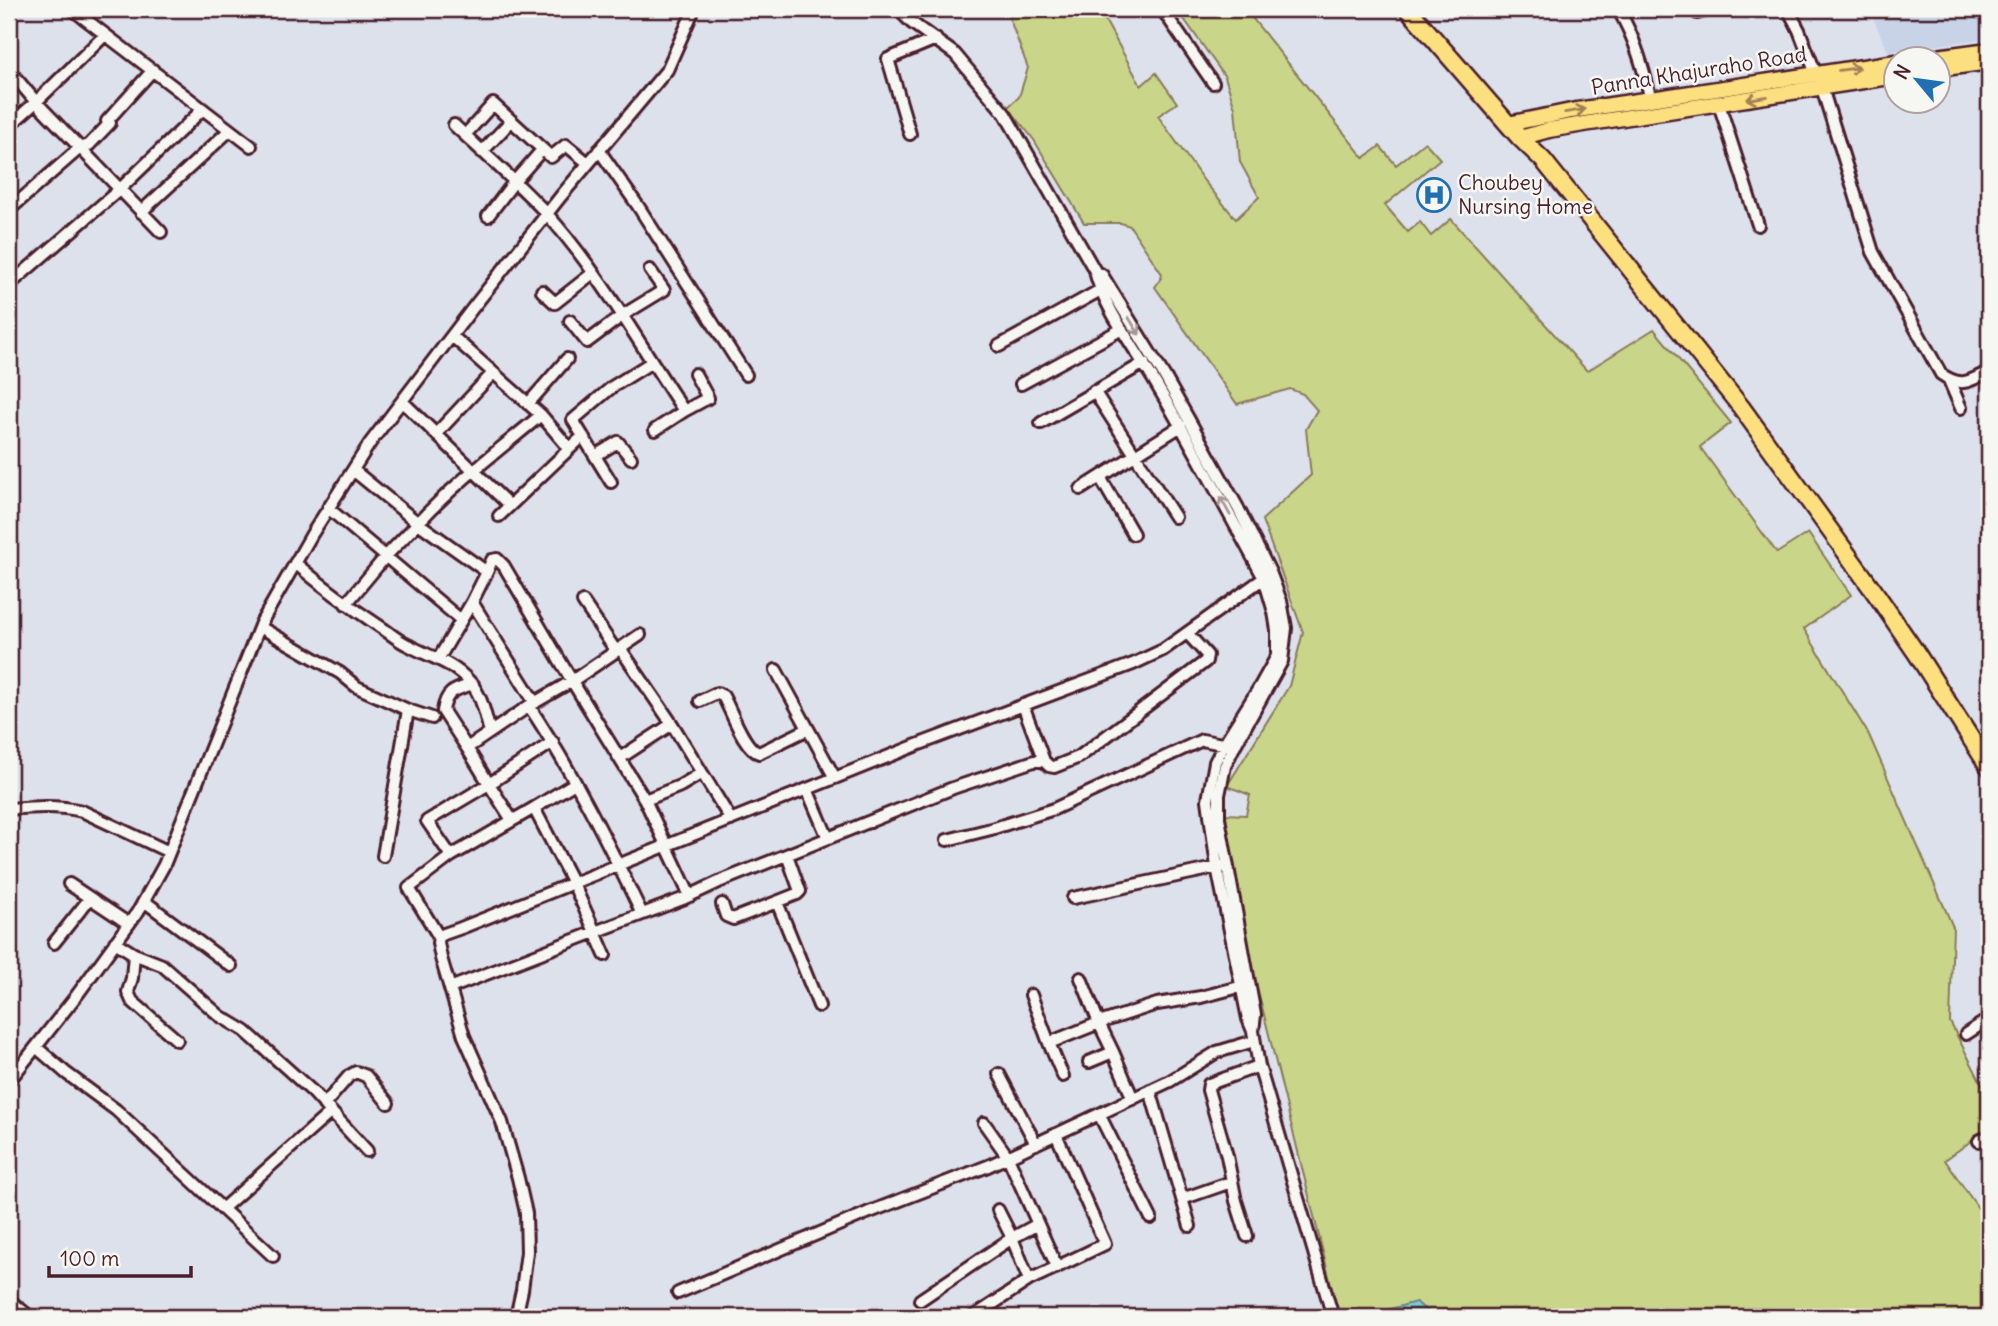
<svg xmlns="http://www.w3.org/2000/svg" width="1998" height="1326" viewBox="0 0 1998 1326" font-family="Delius,sans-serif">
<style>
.built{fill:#c9d3e8}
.green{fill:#c9d589;stroke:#8a7a5a;stroke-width:2}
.water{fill:#7dced4;stroke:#698890;stroke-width:2}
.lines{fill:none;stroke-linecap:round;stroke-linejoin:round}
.minor-casing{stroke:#4a1f2b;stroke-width:16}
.major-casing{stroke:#4a1f2b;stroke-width:19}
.highway-casing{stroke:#4a1f2b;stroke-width:21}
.minor{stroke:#f6f6f2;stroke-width:10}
.major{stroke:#fce080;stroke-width:14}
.highway{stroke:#fce080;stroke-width:16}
.oneway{stroke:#a38056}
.oneway2{stroke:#a99598}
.labels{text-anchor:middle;stroke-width:5;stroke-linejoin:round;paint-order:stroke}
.street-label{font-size:21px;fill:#4a1f2b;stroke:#f6f6f2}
.poi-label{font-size:21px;fill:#4a1f2b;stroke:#f6f6f2;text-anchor:start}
</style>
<rect width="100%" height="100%" fill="#dce1ec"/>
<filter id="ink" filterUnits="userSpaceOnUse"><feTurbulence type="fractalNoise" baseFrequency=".0143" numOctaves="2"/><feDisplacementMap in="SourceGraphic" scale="14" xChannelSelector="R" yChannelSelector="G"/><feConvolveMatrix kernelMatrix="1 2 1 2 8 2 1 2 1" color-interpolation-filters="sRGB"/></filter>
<g filter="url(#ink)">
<path class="built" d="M1869 9H1989V38L1888 52Z"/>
<path class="green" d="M1006 9H1099L1141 86 1156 73 1177 103 1158 116 1204 181 1236 219 1259 197 1240 162 1235 108 1225 77 1177 9H1245L1364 158 1380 146 1396 165 1425 142 1440 159 1385 205 1408 232 1420 222 1431 236 1451 219 1587 371 1654 329 1731 423 1700 447 1777 553 1808 533 1851 595 1804 629 1869 735 1953 927 1950 1022 1989 1098V1128L1945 1160 1989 1224V1317H1434L1416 1302 1387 1310 1384 1317H1339L1241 922 1225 814 1246 815 1250 795 1227 786 1289 686 1303 632 1262 520 1311 475 1306 429 1317 410 1303 394 1290 389 1237 404 1155 287 1161 279 1162 274 1130 226 1121 223H1084L1034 140 1008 107 1019 97 1028 68Z"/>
<path class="water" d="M1416 1302 1434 1317H1384L1387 1310Z"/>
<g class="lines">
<g class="minor-casing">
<path id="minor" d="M72 9 251 146
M898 9 912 23 955 54 1005 114 1095 271C1103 308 1140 355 1159 389 1196 451 1229 515 1264 578L1274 612 1277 630V656L1259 688 1224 744 1215 762 1208 800 1217 867 1248 1019 1253 1031
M1162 9 1213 83
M1618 9C1635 38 1643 67 1651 100
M1788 9 1799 30 1816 74
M1697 13 1713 9
M9 70 36 102 161 232
M1822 88 1873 252 1941 374C1960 388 1970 382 1989 371
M1719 104 1758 225
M107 121 153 70
M454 125C485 154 518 183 547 214 600 273 640 345 684 411L708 398 695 374
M9 126 36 102 105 35
M910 134 888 59 936 39
M465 135 493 104 551 157 566 145 588 163
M599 150 638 206 746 375
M482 152 511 121
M9 210 80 148 89 145 110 123
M141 212 230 130
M488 216 514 182 542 150
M1095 271 1102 275 1165 377 1238 508 1270 572 1281 601 1286 628 1282 661 1234 747 1225 766 1219 795V818L1255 1015 1253 1031 1259 1066 1333 1317
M9 285 119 190 203 109
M542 291 555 303 593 273
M570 321 587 342 623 315 664 290 650 270
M452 336 541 415
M999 346 1106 287
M1949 380 1961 408
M1021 384 1122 329
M1094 391 1175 517
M403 402 509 505
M528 404 567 359
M1041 423 1144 363
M655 430 684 411
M436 434 493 373
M569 448 541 415C499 450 455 483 418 523L487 572 492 560 497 559 504 566 572 681 640 635
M595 456 618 442 631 458
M1100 477 1133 534
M611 482 573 420 612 387 652 362
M1081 489 1181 426
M328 508 461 620
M499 516 583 436
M295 563C323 587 352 608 382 628 391 634 400 642 410 646 432 658 452 662 470 682 482 695 485 715 490 732
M472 602 487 572
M583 602 616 651
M346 604 386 556 418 523 353 470
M260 627 340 673 357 687 408 710 432 718
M620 648 672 724 731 820
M439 658 472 602 535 703
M776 670 835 778
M700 701 717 693 723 696C731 710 744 749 759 753L808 729
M1023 705 1044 761
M529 706 572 681 645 800 690 896
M553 742 489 784 467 748 529 706C573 772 608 843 642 914
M467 748 443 711C446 691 454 690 473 684
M620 758 672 724
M807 789 828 838
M645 800 680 786 702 773
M534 808 575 783
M9 809C33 807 58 805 82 811L169 852
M947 840 991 829 1054 809 1202 740 1227 745
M383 856 408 710
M451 856 427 821 489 784 512 820
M69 884 129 924
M1073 898 1224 866
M144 901 231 966
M777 902 819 1006
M722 904 726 916 733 919 797 894 800 891 787 855
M439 937 409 888 451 856 534 808 573 883 595 932 685 898 721 881 953 788 1034 761H1044L1049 766 1054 767 1079 757 1206 661 1207 655 1187 633
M115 942 134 954 132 978 128 992 132 1001 177 1040
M54 943 90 898
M134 954 162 965 220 1016 245 1031 313 1092 367 1151
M450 988 595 932 605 955
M1031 995 1049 1043
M1966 1034 1989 1019
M36 1047 66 1073 116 1110 273 1256
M1113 1052 1099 1023 1157 1004 1201 997 1247 985
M1089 1062 1113 1052 1133 1099
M999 1074 1036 1144
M1063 1076 1049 1043 1099 1023 1081 978
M9 1081 77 995 139 910 164 865 261 623 312 534 370 443 472 309 561 196 667 70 694 9
M1150 1090 1190 1226
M324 1105 349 1076 356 1072 366 1076 388 1103
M1099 1114 1151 1218
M1056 1134 1105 1244 1057 1267
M1979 1141 1989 1136
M1182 1199 1231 1182
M222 1209 331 1112
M998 1210 1012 1238 1038 1224
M1247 1236 1236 1201 1227 1156 1208 1090 1209 1084 1212 1083 1259 1066
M678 1293 867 1213 988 1166 1170 1081 1217 1052 1254 1041
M9 1300 30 1317
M920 1300 1012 1238 1029 1280
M516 1317 522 1290 527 1252 526 1213 518 1178 502 1122 464 1036 441 958 438 943 439 937 444 934 461 928 917 745 1133 664 1163 650 1264 578 1270 572
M973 1317 1029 1280 1057 1267 1008 1157 984 1123"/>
</g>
<g class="major-casing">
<path id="major" d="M1914 60 1989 50
M1938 69 1989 62
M1508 124 1571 111 1896 62
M1520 138 1549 130 1584 124 1896 76"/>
</g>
<g class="highway-casing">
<path id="highway" d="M1408 9 1520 138 1543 160 1741 407 1876 594 1917 654 1989 767"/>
</g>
<use href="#minor" class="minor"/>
<use href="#major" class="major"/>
<use href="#highway" class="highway"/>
</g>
<defs><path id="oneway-shaft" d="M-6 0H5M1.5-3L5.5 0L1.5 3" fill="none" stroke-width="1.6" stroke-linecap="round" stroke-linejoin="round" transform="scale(1.75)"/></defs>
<g class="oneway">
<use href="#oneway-shaft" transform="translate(1849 69) rotate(-8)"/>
<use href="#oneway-shaft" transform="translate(1757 98) rotate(171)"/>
<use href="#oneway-shaft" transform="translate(1575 111) rotate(-9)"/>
</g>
<g class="oneway2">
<use href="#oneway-shaft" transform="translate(1134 326) rotate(58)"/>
<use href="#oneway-shaft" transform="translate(1225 506) rotate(-119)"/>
</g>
</g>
<defs>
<g id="hospital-ring" transform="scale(1.75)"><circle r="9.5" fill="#f6f6f2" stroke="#1f6fb2" stroke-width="1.5"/><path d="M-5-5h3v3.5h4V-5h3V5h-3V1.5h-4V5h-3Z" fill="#1f6fb2"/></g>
</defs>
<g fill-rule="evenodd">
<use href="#hospital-ring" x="1434" y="195"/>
</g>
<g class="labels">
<g class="street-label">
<text transform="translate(1699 71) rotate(-9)" y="7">Panna Khajuraho Road</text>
</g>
<g class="poi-label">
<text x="1458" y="190">Choubey<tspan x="1458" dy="24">Nursing Home</tspan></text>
</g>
</g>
<rect width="1998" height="1326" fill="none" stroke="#f6f6f2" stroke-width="35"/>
<rect x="18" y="18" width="1963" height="1291" fill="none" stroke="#4a1f2b" stroke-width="2.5" filter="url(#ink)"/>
<g transform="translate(1917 80) rotate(299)"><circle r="33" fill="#f6f6f2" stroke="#b1a0a2" stroke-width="2"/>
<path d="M0-5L12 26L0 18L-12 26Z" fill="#1f6fb2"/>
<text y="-10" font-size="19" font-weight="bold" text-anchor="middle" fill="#4a1f2b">N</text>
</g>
<path d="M49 1266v10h142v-10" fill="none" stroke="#4a1f2b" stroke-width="3.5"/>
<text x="60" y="1266" font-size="21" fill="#4a1f2b" stroke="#f6f6f2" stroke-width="5" paint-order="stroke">100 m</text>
</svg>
